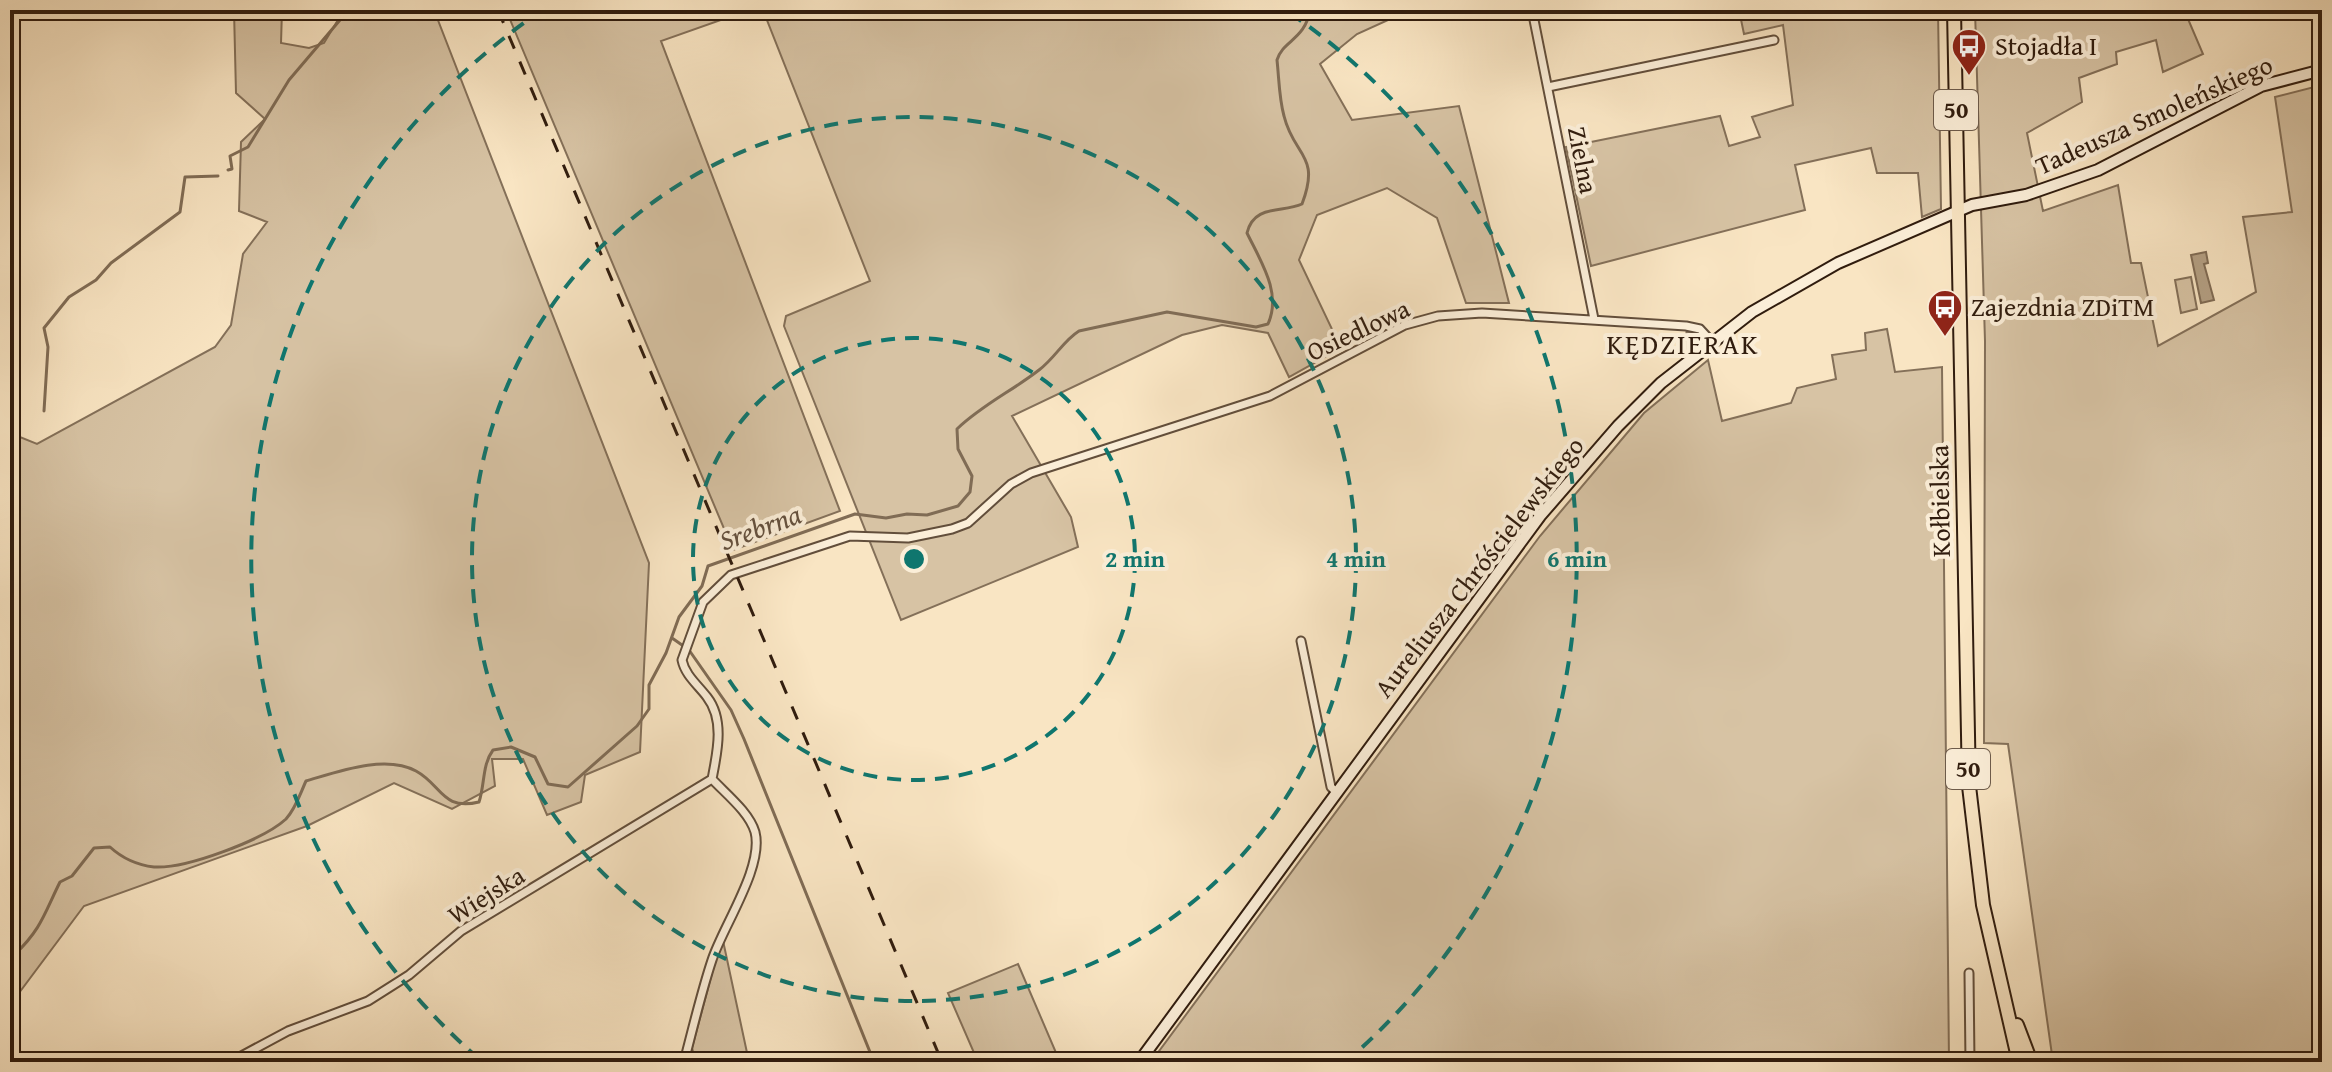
<svg xmlns="http://www.w3.org/2000/svg" width="2332" height="1072" viewBox="0 0 2332 1072" font-family="'Gentium Book Plus',serif">
<style>
.green{fill:#d7c3a4;stroke:#847059;stroke-width:2}
.water{fill:#b5a185;stroke:#806c55;stroke-width:2}
.lines{fill:none;stroke-linecap:round;stroke-linejoin:round}
.stream{stroke:#806c55;stroke-width:3}
.street-casing{stroke:#624e3b;stroke-width:11}
.secondary-casing{stroke:#301c0e;stroke-width:14}
.primary-casing{stroke:#301c0e;stroke-width:16}
.street{stroke:#fbeed8;stroke-width:7}
.secondary{stroke:#fbeed8;stroke-width:10}
.primary{stroke:#f9e5c3;stroke-width:12}
.rail{stroke:#301c0e;stroke-width:3;stroke-dasharray:14 14;stroke-linecap:butt}
.ring{fill:none;stroke:#0f766e;stroke-width:4;stroke-dasharray:14 10}
.labels{text-anchor:middle;stroke-width:8;stroke-linejoin:round;paint-order:stroke}
.shield{fill:#fbeed8;stroke:#6d5b4b;stroke-width:2}
.shield-label{font-size:24px;font-weight:bold;fill:#301c0e}
.poi-label{font-size:26px;fill:#301c0e;stroke:#fbeed8;text-anchor:start}
.street-label{font-size:26px;fill:#301c0e;stroke:#fbeed8}
.neighbourhood-label{font-size:28px;letter-spacing:2px;fill:#301c0e;stroke:#fbeed8}
.water-label{font-size:28px;font-style:italic;fill:#65513e;stroke:#fbeed8}
.centre{fill:#0f766e;stroke:#fbeed8;stroke-width:4}
.ring-label{font-size:24px;text-anchor:middle;font-weight:bold;fill:#0f766e;stroke:#fbeed8;stroke-width:8;stroke-linejoin:round;paint-order:stroke}
</style>
<rect width="100%" height="100%" fill="#f9e5c3"/>
<filter id="stains"><feTurbulence type="fractalNoise" baseFrequency=".0025" numOctaves="4"/><feColorMatrix values="0 0 0 0 .2 0 0 0 0 .09 0 0 0 0 .02 0 0 0 .5 -.17"/></filter>
<radialGradient id="worn" r=".72"><stop offset=".6" stop-color="#630" stop-opacity="0"/><stop offset="1" stop-color="#630" stop-opacity=".3"/></radialGradient>
<path class="green" d="M234 10H282L281 43 309 48 324 43 344 10H434L649 563 640 752 585 775 581 802 547 815 523 759H492L495 786 452 809 394 783 307 826 84 906 10 1005V433L37 444 215 347 231 325 243 254 267 222 239 211 241 142 265 119 236 93Z
M506 10H749L661 41 840 511 733 550Z
M763 10H1410L1357 34 1320 64 1352 120 1459 106 1509 303H1466L1437 218 1387 188 1317 215 1299 260 1341 348 1289 377 1268 333 1222 325 1182 335 1012 416 1071 517 1078 547 901 620 784 326 786 316 870 281Z
M1739 10H1938L1941 209 1922 217 1918 173H1877L1871 148 1795 165 1805 210 1591 266 1566 147 1720 116 1729 146 1760 137 1752 117 1793 105 1783 25 1744 34Z
M1975 10H2212L2188 19 2203 54 2163 72 2156 40 2116 52 2117 64 2079 78 2082 102 2027 133 2043 211 2118 185 2131 263H2141L2158 346 2256 292 2243 217 2292 212 2275 97 2322 85V1062H2053L2008 744 1984 743 1985 341Z
M2191 277 2197 309 2181 313 2175 280Z
M1887 329 1895 372 1942 367 1949 1062H1151L1540 536 1644 413 1708 360 1722 421 1791 403 1797 388 1836 379 1832 355 1866 350 1865 333Z
M1687 331 1695 335 1698 342 1683 359 1680 354Z
M722 936 749 1062H696L692 1048Z
M1018 964 1060 1062H978L948 993Z"/>
<path class="water" d="M2206 252 2208 263 2204 264 2214 300 2201 303 2191 255Z"/>
<g class="lines">
<path class="stream" d="M228 170 232 169 230 156 248 147 289 80 340 20 343 10
M44 411 48 347 44 328 69 297 96 280 111 263 180 212 185 177 218 176
M672 638 682 645
M689 650 731 710 744 739 874 1062
M10 953 15 954C41 930 45 912 60 882L72 876 94 848 110 847C122 858 137 865 154 867 186 869 263 840 286 819 296 808 300 794 306 781 337 772 385 754 416 771 442 785 442 811 479 802 485 784 482 765 493 750L511 747 535 757 548 784 568 787 637 726 649 709V685L666 653 679 617 702 586 708 566 855 514 886 518 907 514 927 515 958 506 970 492 972 476 958 449 957 429C982 405 1012 391 1039 370 1055 358 1063 341 1079 331L1167 312 1256 327 1268 324C1282 293 1261 262 1247 233 1254 204 1282 213 1302 204 1321 154 1294 157 1284 116 1279 98 1279 78 1277 60 1283 40 1305 40 1310 10"/>
<g class="street-casing">
<path id="street" d="M1532 10 1594 319
M1548 87 1774 40
M1301 641 1331 787 1337 793
M1969 973 1970 1062
M230 1062 288 1031 368 1001 409 975 461 931 712 779C717 753 725 720 707 697 698 685 685 675 682 660L703 602 731 575 850 536 908 538 952 529 968 523 1011 484 1031 473 1270 396 1405 325 1438 316 1482 313 1686 326 1700 329 1712 342
M684 1062C693 1028 701 993 712 960 723 926 764 867 755 832 749 812 726 794 712 779"/>
</g>
<g class="secondary-casing">
<path id="secondary" d="M1139 1062 1540 516 1618 426 1661 383 1752 312 1838 263 1972 205 2026 195 2098 170 2261 86 2322 70"/>
</g>
<g class="primary-casing">
<path id="primary" d="M1954 10 1969 786 1983 905 2019 1062
M2017 1025 2031 1062"/>
</g>
<use href="#street" class="street"/>
<use href="#secondary" class="secondary"/>
<use href="#primary" class="primary"/>
<path class="rail" d="M498 10 942 1062"/>
</g>
<g class="ring">
<circle cx="914" cy="559" r="221"/>
<circle cx="914" cy="559" r="442"/>
<path d="M479 1059A663 663 0 0 1 538 13M1290 13A663 663 0 0 1 1349 1059"/>
</g>
<defs>
<g id="bus-pin" transform="scale(1.8)"><path d="M0 17L-7.5 6A9.5 9.5 0 1 1 7.5 6Z" fill="#8f2418" stroke="#fbeed8"/><path d="M-5-6H5V4H4V6H2V4H-2V6H-4V4H-5ZM-3.5-4V0h7V-4ZM-3.5 1.2v1.5H-2V1.2ZM2 1.2v1.5H3.5V1.2Z" fill="#fff"/></g>
</defs>
<g fill-rule="evenodd">
<use href="#bus-pin" x="1969" y="46"/>
<use href="#bus-pin" x="1945" y="307"/>
</g>
<g class="labels">
<g class="shield">
<rect x="1934" y="90" width="44" height="40" rx="6"/>
<rect x="1946" y="749" width="44" height="40" rx="6"/>
</g>
<g class="shield-label">
<text x="1956" y="118">50</text>
<text x="1968" y="777">50</text>
</g>
<g class="poi-label">
<text x="1995" y="55">Stojadła I</text>
<text x="1971" y="316">Zajezdnia ZDiTM</text>
</g>
<g class="street-label">
<text transform="translate(2154 115) rotate(-24)" y="9">Tadeusza Smoleńskiego</text>
<text transform="translate(1583 160) rotate(79)" y="9">Zielna</text>
<text transform="translate(1358 330) rotate(-25)" y="9">Osiedlowa</text>
<text transform="translate(1940 501) rotate(-91)" y="9">Kołbielska</text>
<text transform="translate(1479 567) rotate(-52)" y="9">Aureliusza Chróścielewskiego</text>
<text transform="translate(486 895) rotate(-32)" y="9">Wiejska</text>
</g>
<g class="neighbourhood-label">
<text x="1683" y="354">KĘDZIERAK</text>
</g>
<g class="water-label">
<text transform="translate(760 527) rotate(-20)" y="10">Srebrna</text>
</g>
</g>
<circle cx="914" cy="559" r="12" class="centre"/>
<g class="ring-label">
<text x="1135" y="567">2 min</text>
<text x="1356" y="567">4 min</text>
<text x="1577" y="567">6 min</text>
</g>
<rect width="2332" height="1072" fill="none" stroke="#f9e5c3" stroke-width="40"/>
<rect x="12" y="12" width="2308" height="1048" fill="none" stroke="#301c0e" stroke-width="4"/>
<rect x="20" y="20" width="2292" height="1032" fill="none" stroke="#301c0e" stroke-width="2"/>
<rect width="100%" height="100%" filter="url(#stains)"/>
<rect width="100%" height="100%" fill="url(#worn)"/>
</svg>
